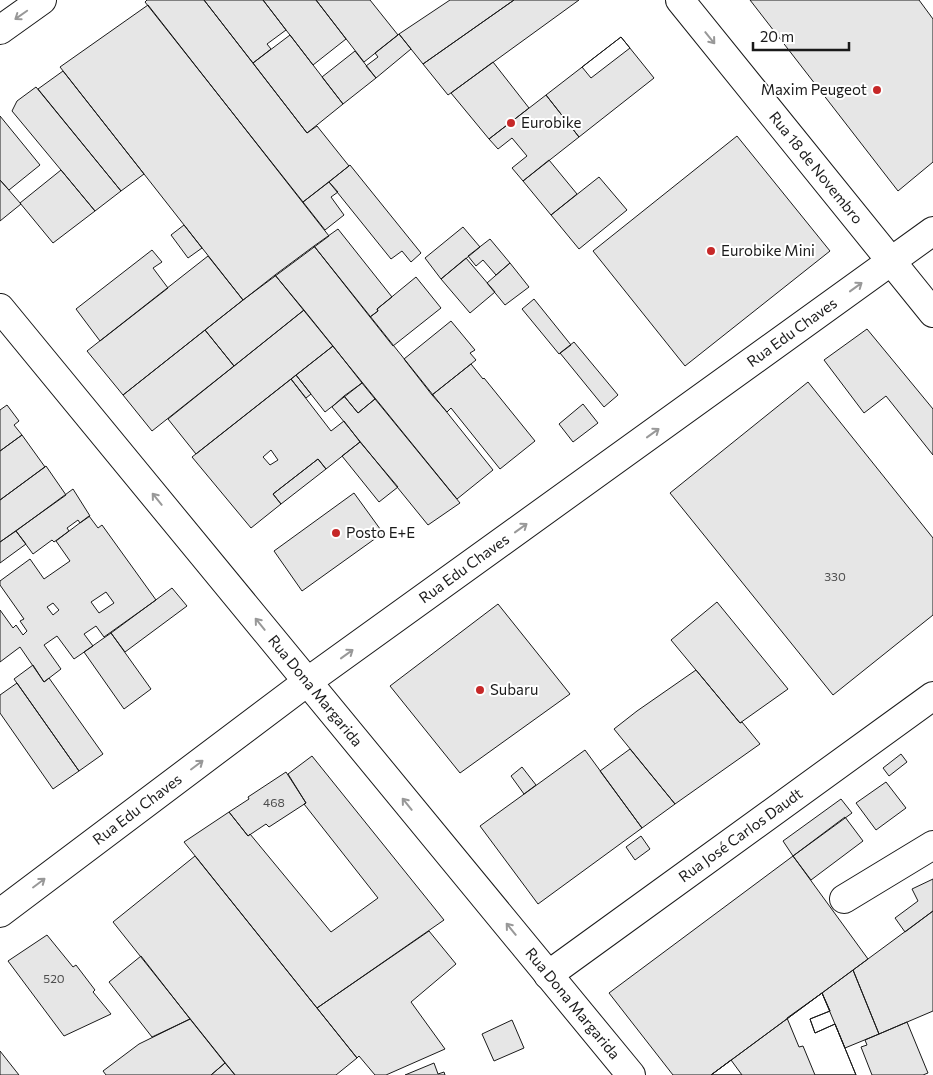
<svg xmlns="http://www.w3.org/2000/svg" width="933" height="1075" viewBox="0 0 933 1075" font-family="Commissioner,sans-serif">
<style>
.building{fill:#e6e6e6;stroke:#1a1a1a;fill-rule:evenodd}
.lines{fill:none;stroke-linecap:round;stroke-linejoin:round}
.minor-casing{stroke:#1a1a1a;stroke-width:30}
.major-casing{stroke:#1a1a1a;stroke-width:30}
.minor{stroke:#fff;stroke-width:28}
.major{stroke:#fff;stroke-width:28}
.oneway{stroke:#989898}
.poi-dot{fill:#c62828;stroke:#fff;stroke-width:2}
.labels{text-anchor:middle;stroke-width:4;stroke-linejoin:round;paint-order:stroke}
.number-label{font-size:12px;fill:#4d4d4d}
.poi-label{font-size:15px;fill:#1a1a1a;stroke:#fff;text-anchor:start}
.street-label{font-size:15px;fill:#1a1a1a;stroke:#fff}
</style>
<rect width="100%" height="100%" fill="#fff"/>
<path class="building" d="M147 0H204L307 133 317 126 349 166 303 202 145 2Z
M204 0H263L286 30 267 44 271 49 253 63Z
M263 0H316L346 39 313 65Z
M316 0H370L398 35 364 62Z
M450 0H514L423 64 399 34Z
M514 0H579L448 95 423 64Z
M750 0H919L933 19V162L898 191Z
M148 5 329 236 243 300 60 67Z
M399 34 411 49 376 78 366 66 378 57 375 53Z
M290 35 343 104 307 133 253 63Z
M621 37 630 48 591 78 582 67Z
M621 37 654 78 579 137 546 95Z
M355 51 376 78 343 104 322 77Z
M493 62 529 108 489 139 451 93Z
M63 71 144 174 121 191 38 89Z
M36 87 121 191 95 211 12 111 17 101Z
M546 95 579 137 523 181 512 168 527 156 512 138 498 149 489 139Z
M0 116 40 165 9 190 0 180Z
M737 136 830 251 685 366 593 251Z
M549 160 577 194 551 215 523 181Z
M350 165 421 253 411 262 402 251 391 259 329 182Z
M61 170 95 211 53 243 20 203Z
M599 177 627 210 579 249 551 215Z
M0 180 21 204 0 221Z
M329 182 338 192 331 197 344 215 325 230 303 202Z
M184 225 202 248 188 258 171 235Z
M463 227 480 247 441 279 425 258Z
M338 229 392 297 377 309 378 311 370 317 314 246Z
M490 239 510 263 496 275 483 260 476 266 468 256Z
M314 246 493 470 457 499 275 275Z
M152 250 162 262 153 268 168 288 100 341 76 309Z
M208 256 243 300 123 395 87 351Z
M466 258 495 292 470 313 441 279Z
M510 263 529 287 505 305 487 283Z
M275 275 304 310 234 366 205 330Z
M416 277 441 308 393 346 370 317 378 311 377 309Z
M534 299 571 345 559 354 522 309Z
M304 310 333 346 196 454 168 419Z
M451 321 475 350 470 353 476 360 432 395 404 359Z
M867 329 933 409V455L886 396 864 413 824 360Z
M205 330 234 366 152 431 123 395Z
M574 342 618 395 604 407 560 353Z
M333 346 362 383 325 412 296 375Z
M471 364 483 379 484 378 535 441 500 469 451 408 447 412 432 395Z
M296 375 311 394 306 398 291 379Z
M291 379 331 431 344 421 360 442 326 469 318 459 273 494 281 504 251 528 192 457ZM271 450 278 460 270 465 263 457Z
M808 382 933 538V615L833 695 670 493Z
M362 383 375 399 358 413 344 396Z
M344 396 358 413 375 399 460 503 428 525 332 407Z
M583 404 598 423 573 442 559 424Z
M7 405 19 421 14 425 22 435 0 451V410Z
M22 435 45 467 0 500V451Z
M360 442 398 487 379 502 342 456Z
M318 459 326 469 281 504 273 494Z
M46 466 66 495 0 542V500Z
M73 489 90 516 80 523 78 520 67 528 69 531 54 542 52 540 33 554 16 531Z
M354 493 383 533 302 591 274 551Z
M89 516 98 528 102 525 156 600 104 637 96 626 84 634 93 646 74 659 57 636 44 645 61 669 44 682 20 647 0 662V610L13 628 16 625 23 635 27 631 20 621 24 619 0 585V581L30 559 44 579 70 561 56 541ZM106 592 114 603 99 613 91 602ZM53 603 59 610 53 615 47 607Z
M16 531 26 544 0 563V542Z
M172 588 187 606 125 652 111 633Z
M717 602 788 689 740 723 671 640Z
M498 604 570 694 460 773 390 686Z
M111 633 151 689 124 709 84 652Z
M33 665 44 682 49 678 103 754 79 771 14 679Z
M696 670 740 723 742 722 760 744 675 804 614 729 637 711Z
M17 683 79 771 53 789 0 713V695Z
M630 749 675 804 642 828 600 771Z
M585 750 642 828 538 904 480 826Z
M901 754 907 762 889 776 883 768Z
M312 756 444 920 317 1008 184 842 229 812 248 836 250 834 331 932 378 898 304 804 306 803 288 774Z
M522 767 536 785 524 794 511 776Z
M286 772 306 803 269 827 266 824 248 836 229 812 249 799 248 797Z
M886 782 906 808 876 830 856 803Z
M841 799 852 813 793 856 783 841Z
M845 817 863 841 811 880 793 856Z
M641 836 650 849 635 860 626 847Z
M195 856 357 1058 336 1075H235L113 922Z
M793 856 868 959 711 1075H673L609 993Z
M933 879V911L905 932 895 918 918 901 912 889Z
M933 911V1011L879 1034 853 970Z
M429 931 456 964 411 1002 445 1049 386 1075H375L359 1056 357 1058 317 1008Z
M47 935 73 967 76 965 95 990 93 992 111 1014 64 1036 8 961Z
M141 956 190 1019 152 1037 109 982Z
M853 970 879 1034 845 1048 822 993Z
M822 993 830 1011 810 1019 815 1033 835 1024 856 1075H815L803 1046 799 1047 787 1018Z
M822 993 830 1011 810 1019 815 1033 835 1024 856 1075H711Z
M190 1019 225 1063 211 1075H106L103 1071 139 1044Z
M512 1020 524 1048 494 1061 482 1034Z
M907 1022 928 1073 923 1075H872L861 1047 867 1045 865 1040Z
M0 1051 19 1075H0Z
M731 1060 742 1075H711Z
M225 1063 235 1075H211Z
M434 1063 438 1074 444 1072 445 1075H405Z"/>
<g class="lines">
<g class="minor-casing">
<g id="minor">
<path id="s1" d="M680 0 933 313"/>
<path d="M844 899 933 845"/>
<path id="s2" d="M548 975 933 696"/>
</g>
</g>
<g class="major-casing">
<g id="major">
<path d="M0 30 42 0"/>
<path id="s3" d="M0 308 631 1075"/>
<path id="s4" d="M0 913 307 682 933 231"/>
</g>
</g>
<use href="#minor" class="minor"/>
<use href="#major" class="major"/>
</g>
<defs><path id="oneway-shaft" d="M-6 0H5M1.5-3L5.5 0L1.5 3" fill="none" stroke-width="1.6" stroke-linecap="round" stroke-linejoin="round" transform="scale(1.25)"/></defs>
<g class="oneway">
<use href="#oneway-shaft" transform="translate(21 15) rotate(145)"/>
<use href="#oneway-shaft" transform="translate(710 38) rotate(51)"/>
<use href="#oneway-shaft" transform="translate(856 287) rotate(-36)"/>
<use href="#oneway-shaft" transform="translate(653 433) rotate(-36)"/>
<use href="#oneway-shaft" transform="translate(157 499) rotate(-129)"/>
<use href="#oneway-shaft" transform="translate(521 528) rotate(-36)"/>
<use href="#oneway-shaft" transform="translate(260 624) rotate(-129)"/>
<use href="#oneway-shaft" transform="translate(347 654) rotate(-36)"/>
<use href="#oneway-shaft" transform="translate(197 765) rotate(-37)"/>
<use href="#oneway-shaft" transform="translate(407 804) rotate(-129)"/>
<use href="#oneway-shaft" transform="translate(39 883) rotate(-37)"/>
<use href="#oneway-shaft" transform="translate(511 929) rotate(-129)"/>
</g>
<g class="poi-dot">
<circle cx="877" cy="90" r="5"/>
<circle cx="511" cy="123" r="5"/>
<circle cx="711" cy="251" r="5"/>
<circle cx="336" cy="533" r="5"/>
<circle cx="480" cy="690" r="5"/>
</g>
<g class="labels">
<g class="number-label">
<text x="835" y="581">330</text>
<text x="274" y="807">468</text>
<text x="54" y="983">520</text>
</g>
<g class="poi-label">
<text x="867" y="95" text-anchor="end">Maxim Peugeot</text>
<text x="521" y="128">Eurobike</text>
<text x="721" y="256">Eurobike Mini</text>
<text x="346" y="538">Posto E+E</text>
<text x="490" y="695">Subaru</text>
</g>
<g class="street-label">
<text dy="5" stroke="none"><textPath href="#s1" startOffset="216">Rua 18 de Novembro</textPath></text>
<text dy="5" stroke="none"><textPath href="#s4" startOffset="982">Rua Edu Chaves</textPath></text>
<text dy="5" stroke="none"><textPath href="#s4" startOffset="578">Rua Edu Chaves</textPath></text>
<text dy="5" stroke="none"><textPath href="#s3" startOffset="496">Rua Dona Margarida</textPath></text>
<text dy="5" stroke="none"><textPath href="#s4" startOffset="172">Rua Edu Chaves</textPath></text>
<text dy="5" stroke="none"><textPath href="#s2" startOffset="238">Rua José Carlos Daudt</textPath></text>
<text dy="5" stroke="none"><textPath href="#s3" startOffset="901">Rua Dona Margarida</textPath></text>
</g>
</g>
<path d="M753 42v8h96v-8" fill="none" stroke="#1a1a1a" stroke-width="2.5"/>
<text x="760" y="42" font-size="15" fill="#1a1a1a" stroke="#ffffff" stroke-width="4" paint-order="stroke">20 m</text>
</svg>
